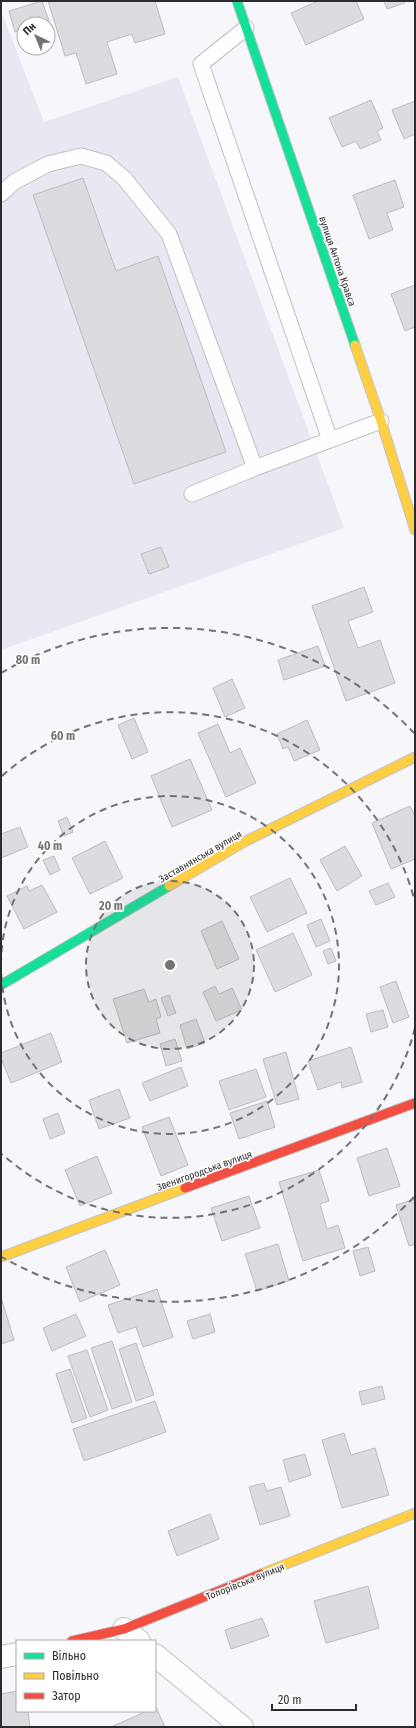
<svg xmlns="http://www.w3.org/2000/svg" width="416" height="1728" viewBox="0 0 416 1728" font-family="'Fira Sans Condensed',sans-serif">
<style>
.built{fill:#e9e7f2}
.building{fill:#dcdbdf;stroke:#bdbdc1}
.lines{fill:none;stroke-linecap:round;stroke-linejoin:round}
.lane-casing{stroke:#c1c1c4;stroke-width:17}
.street-casing{stroke:#c1c1c4;stroke-width:24}
.fast-casing{stroke:#c1c1c4;stroke-width:11}
.slow-casing{stroke:#c1c1c4;stroke-width:11}
.jam-casing{stroke:#c1c1c4;stroke-width:11}
.lane{stroke:#fefefe;stroke-width:15}
.street{stroke:#fefefe;stroke-width:22}
.fast{stroke:#16e098;stroke-width:9}
.slow{stroke:#ffcf43;stroke-width:9}
.jam{stroke:#f24e42;stroke-width:9}
.ring{fill:none;stroke:#737276;stroke-width:2;stroke-dasharray:7 5}
.labels{text-anchor:middle;stroke-width:3.5;stroke-linejoin:round;paint-order:stroke}
.street-label{font-size:10px;fill:#2c2b2f;stroke:#fff}
.centre{fill:#737276;stroke:#fff;stroke-width:2}
.ring-label{font-size:12px;text-anchor:middle;font-weight:bold;fill:#737276;stroke:#fff;stroke-width:3.5;stroke-linejoin:round;paint-order:stroke}
</style>
<rect width="100%" height="100%" fill="#f6f6fb"/>
<path class="built" d="M1 11 44 122 178 77 344 528 1 650Z"/>
<path class="building" d="M42 1 49 21 40 24H24V29L15 32 9 11Z
M48 1H155L165 34 135 43 132 34 107 42 117 74 86 84 76 53 65 56Z
M318 1H356L364 19 306 45 291 13Z
M384 1H405V3L387 9Z
M371 100 383 128 377 131 381 140 360 149 356 141 342 147 329 118Z
M415 101V134L404 139 392 110Z
M83 178 116 271 158 256 226 452 134 484 33 195Z
M395 180 404 207 387 213 393 230 369 239 353 195Z
M415 285V327L405 331 391 294Z
M161 547 169 567 149 574 141 554Z
M364 587 373 612 348 621 358 648 380 640 395 683 346 701 312 606Z
M318 646 325 666 284 680 278 660Z
M232 679 245 708 225 717 213 688Z
M134 718 148 752 132 759 118 725Z
M307 720 320 750 294 761 288 747 283 749 277 734Z
M218 724 230 753 240 748 256 783 226 797 198 733Z
M190 759 212 810 172 827 151 776Z
M410 806 415 816V859L391 869 372 823Z
M67 817 73 832 64 836 58 821Z
M20 827 28 847 1 858V834Z
M105 841 123 878 90 894 72 858Z
M345 846 362 876 337 891 320 860Z
M54 856 60 870 50 875 43 860Z
M290 878 307 913 267 932 250 897Z
M388 883 395 897 376 905 369 891Z
M42 885 57 912 24 929 7 896 27 886 29 891Z
M321 919 330 941 316 947 307 925Z
M222 921 239 959 217 969 201 931Z
M293 933 312 975 275 992 256 950Z
M331 948 336 961 328 964 323 951Z
M396 981 409 1017 393 1023 380 987Z
M215 986 219 994 232 988 242 1010 216 1021 203 992Z
M144 989 149 1002 156 999 161 1017 156 1019 160 1033 127 1043 113 999Z
M169 995 176 1013 168 1016 161 998Z
M383 1010 388 1027 371 1032 366 1014Z
M196 1019 205 1043 187 1049 180 1025Z
M51 1033 62 1062 11 1083 1 1058V1053Z
M175 1039 182 1061 166 1066 160 1044Z
M351 1047 362 1082 342 1088 341 1082 318 1090 308 1061Z
M286 1052 299 1099 277 1105 263 1059Z
M181 1067 188 1086 150 1101 142 1083Z
M256 1069 266 1097 229 1110 219 1081Z
M119 1089 130 1118 99 1129 89 1100Z
M267 1101 275 1127 239 1139 230 1113Z
M58 1113 65 1133 50 1139 43 1119Z
M169 1117 188 1165 161 1176 142 1127Z
M387 1148 400 1186 369 1196 357 1158Z
M97 1156 112 1193 80 1206 65 1170Z
M319 1170 329 1201 320 1204 327 1229 338 1225 345 1248 303 1261 279 1182Z
M249 1196 260 1228 222 1241 211 1208Z
M415 1199V1244L409 1246 396 1205Z
M278 1244 289 1281 257 1291 245 1254Z
M368 1247 375 1271 360 1276 353 1251Z
M105 1250 120 1285 80 1302 66 1267Z
M157 1289 173 1337 143 1347 136 1327 118 1333 108 1305Z
M1 1297 14 1340 1 1344Z
M76 1314 86 1336 52 1351 43 1328Z
M210 1314 215 1332 193 1339 187 1321Z
M112 1341 132 1402 112 1409 91 1348Z
M136 1343 154 1395 136 1401 119 1349Z
M87 1350 108 1410 90 1417 68 1356Z
M70 1369 87 1418 72 1423 56 1374Z
M382 1386 385 1399 362 1405 359 1392Z
M155 1401 166 1432 84 1461 73 1429Z
M344 1433 351 1455 375 1448 389 1495 342 1508 322 1440Z
M305 1454 311 1475 289 1482 283 1460Z
M264 1483 267 1491 281 1487 290 1516 260 1525 249 1487Z
M210 1514 219 1539 177 1556 168 1531Z
M368 1586 379 1628 326 1643 314 1601Z
M262 1618 269 1636 231 1649 225 1630Z
M17 1691V1711H28L30 1727H1V1694Z
M155 1707H156L165 1727H111L147 1711H155Z"/>
<g class="lines">
<g class="lane-casing">
<path id="lane" d="M246 28 201 64 330 440
M1 194 14 182 48 164 81 156 106 163 124 178 169 234 255 468
M192 494 255 468 381 421"/>
</g>
<g class="street-casing">
<path id="street" d="M124 1629 139 1641
M155 1655 242 1727
M1 1657 17 1654"/>
</g>
<g class="fast-casing">
<path id="fast" d="M237 1 355 345
M1 985 169 886"/>
</g>
<g class="slow-casing">
<path id="slow" d="M355 345 381 421 415 530
M169 886 244 842 415 757
M1 1257 185 1188
M261 1574 415 1513"/>
</g>
<g class="jam-casing">
<path id="jam" d="M185 1188 415 1103
M72 1641 124 1629 261 1574"/>
</g>
<use href="#lane" class="lane"/>
<use href="#street" class="street"/>
<use href="#fast" class="fast"/>
<use href="#slow" class="slow"/>
<use href="#jam" class="jam"/>
</g>
<circle cx="170" cy="965" r="84" fill="#737276" fill-opacity=".12"/>
<g class="ring">
<circle cx="170" cy="965" r="84"/>
<path d="M1 964A169 169 0 1 1 1 966"/>
<path d="M415 1028A253 253 0 0 1 2 1154M2 776A253 253 0 0 1 415 902"/>
<path d="M414 1197A337 337 0 0 1 2 1257M1 673A337 337 0 0 1 414 733"/>
</g>
<g class="labels">
<g class="street-label">
<text transform="translate(338 261) rotate(71)" y="4">вулиця Антона Кравса</text>
<text transform="translate(200 856) rotate(-30)" y="4">Заставнянська вулиця</text>
<text transform="translate(204 1170) rotate(-20)" y="4">Звенигородська вулиця</text>
<text transform="translate(245 1581) rotate(-22)" y="4">Топорівська вулиця</text>
</g>
</g>
<circle cx="170" cy="965" r="6" class="centre"/>
<g class="ring-label">
<text x="28" y="664">80 m</text>
<text x="63" y="740">60 m</text>
<text x="50" y="850">40 m</text>
<text x="111" y="910">20 m</text>
</g>
<rect width="416" height="1728" fill="none" stroke="#2c2b2f" stroke-width="4"/>
<rect x="16" y="1640" width="140" height="72" fill="#ffffff" stroke="#abaaac"/>
<rect x="24" y="1653" width="20" height="6" fill="#16e098" stroke="#abaaac"/>
<text x="52" y="1660" font-size="12" fill="#2c2b2f">Вільно</text>
<rect x="24" y="1673" width="20" height="6" fill="#ffcf43" stroke="#abaaac"/>
<text x="52" y="1680" font-size="12" fill="#2c2b2f">Повільно</text>
<rect x="24" y="1693" width="20" height="6" fill="#f24e42" stroke="#abaaac"/>
<text x="52" y="1700" font-size="12" fill="#2c2b2f">Затор</text>
<g transform="translate(36 36) rotate(317)"><circle r="19" fill="#ffffff" stroke="#abaaac"/>
<path d="M0-3L7 15L0 10L-7 15Z" fill="#737276"/>
<text y="-6" font-size="11" font-weight="bold" text-anchor="middle" fill="#2c2b2f">Пн</text>
</g>
<path d="M272 1704v6h84v-6" fill="none" stroke="#2c2b2f" stroke-width="2"/>
<text x="278" y="1704" font-size="12" fill="#2c2b2f" stroke="#ffffff" stroke-width="3" paint-order="stroke">20 m</text>
</svg>
